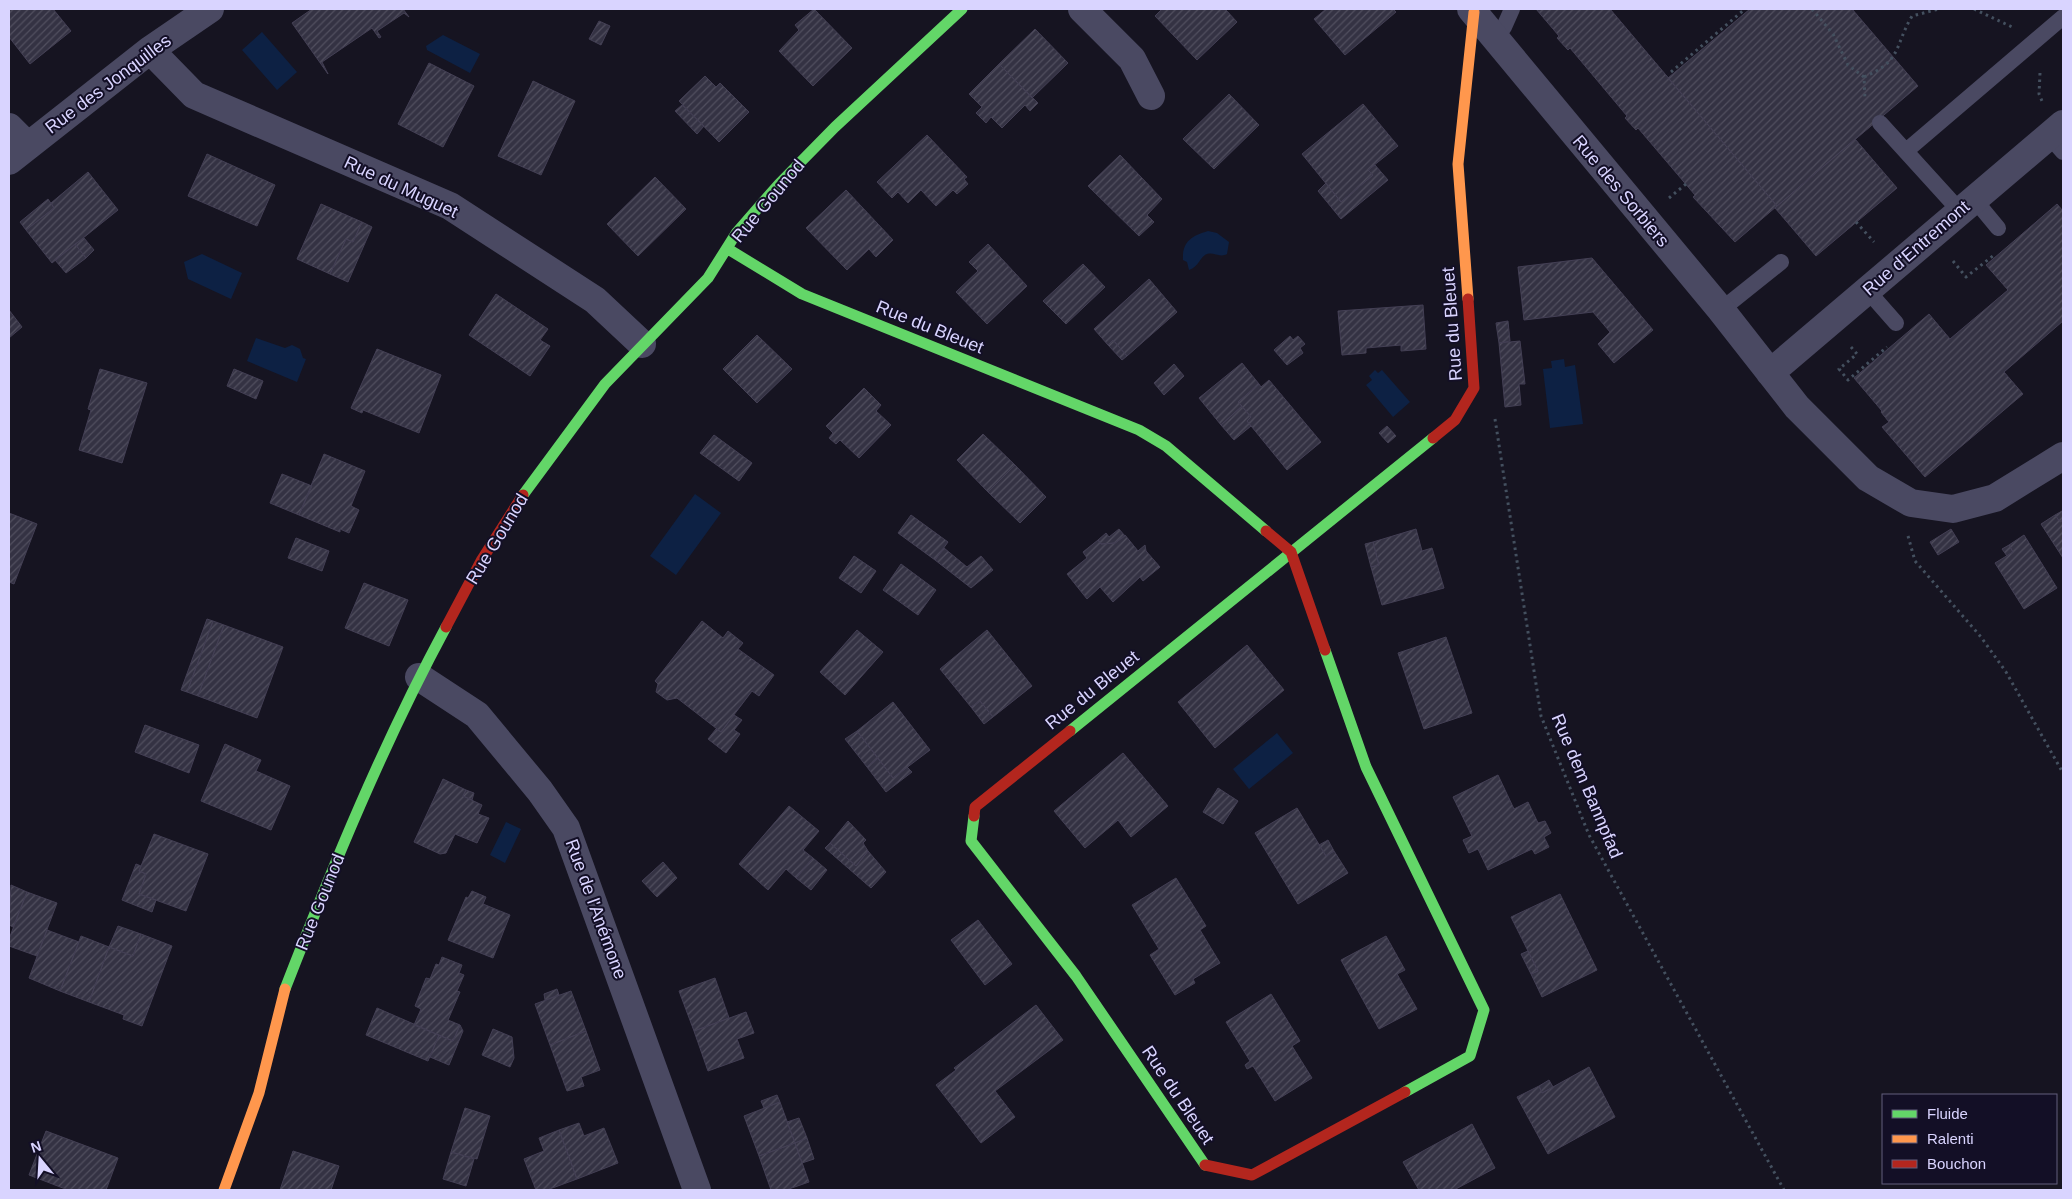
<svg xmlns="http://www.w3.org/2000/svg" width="2072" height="1199" viewBox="0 0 2072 1199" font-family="Helvetica,sans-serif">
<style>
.water{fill:#0d2144}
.building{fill:url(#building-hatch);stroke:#433f54}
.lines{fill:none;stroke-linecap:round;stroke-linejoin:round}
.path{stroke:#44505f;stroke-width:3;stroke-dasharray:2.5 4;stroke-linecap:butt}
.lane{stroke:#4a4962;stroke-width:16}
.street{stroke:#4a4962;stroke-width:28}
.fast{stroke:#63d668;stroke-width:11}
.slow{stroke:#ff974d;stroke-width:11}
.jam{stroke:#b3261e;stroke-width:11}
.labels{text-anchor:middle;stroke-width:4;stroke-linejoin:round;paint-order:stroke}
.street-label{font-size:18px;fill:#d9d4ff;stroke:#130f26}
</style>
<defs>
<pattern id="building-hatch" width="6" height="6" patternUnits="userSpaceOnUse" patternTransform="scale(1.25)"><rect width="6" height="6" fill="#343243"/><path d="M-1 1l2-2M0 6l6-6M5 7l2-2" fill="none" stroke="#514f5f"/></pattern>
</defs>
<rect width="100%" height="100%" fill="#161421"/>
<path class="water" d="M262 32 297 72 277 90 242 50Z
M443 35 480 54 470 73 427 50 426 46Z
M1208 231 1217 233 1229 242 1227 254C1220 258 1214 252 1207 254 1200 256 1199 267 1189 270L1187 262 1183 260C1182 242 1191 236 1208 231Z
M202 254 242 273 231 299 188 279 184 262Z
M256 338 285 348 292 345 300 349 303 358 306 359 297 382 247 361Z
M1564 359 1565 367 1575 365 1583 424 1550 428 1543 369 1552 368 1551 361Z
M1375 370 1378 373 1382 370 1410 402 1393 417 1366 385 1372 380 1369 376Z
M695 494 721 513 676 575 650 556Z
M1277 733 1293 753 1249 789 1233 769Z
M506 822 521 829 505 863 490 855Z"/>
<path class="building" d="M9 9H53L71 31 30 64 9 37Z
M312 9H403L409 17 404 13 377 31 381 37 379 38 372 28 322 62 328 74 292 23Z
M814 9 852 48 813 86 779 51 799 30 795 25Z
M1162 9H1225L1237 22 1197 60 1155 16Z
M1326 9H1393L1396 12 1345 55 1314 19Z
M1536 9H1610L1777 206 1735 242 1693 197 1695 195 1638 128 1636 130 1625 118 1627 116 1570 48 1568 50 1557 38 1559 36Z
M1750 9H1852L1918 86 1777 206 1668 78Z
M599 21 610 26 601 45 589 39Z
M1035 29 1068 63 1032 98 999 64Z
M429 63 474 86 443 147 398 124Z
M999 64 1038 103 1030 111 1025 105 1002 128 991 117 986 123 976 113 982 107 969 94Z
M705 76 716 87 720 83 749 112 719 142 679 101Z
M533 81 575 101 541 175 498 156Z
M1229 94 1259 125 1214 169 1183 139Z
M1363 104 1398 146 1368 170 1373 175 1341 202 1302 154Z
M682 105 704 126 697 134 675 111Z
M927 135 967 177 964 179 968 184 957 194 953 190 936 206 921 190 908 203 898 192 892 198 877 182Z
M1855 139 1897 188 1816 256 1775 208Z
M207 154 275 185 257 226 188 196Z
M1120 155 1162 199 1147 215 1154 222 1139 236 1088 186Z
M1375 165 1388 180 1341 219 1318 191 1326 183 1341 202 1373 175 1368 170Z
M88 172 118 210 52 263 26 230 54 208 51 203Z
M655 177 686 209 638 256 607 224Z
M846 190 893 240 876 257 869 249 847 270 806 228Z
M48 199 54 208 26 230 20 222Z
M321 204 362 222 353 242 346 239 330 274 297 259Z
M2057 204 2063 211V321L2004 372 2023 394 1925 477 1882 427 1889 422 1881 412 1882 411 1854 378 1929 314 1950 339 2008 290 1986 265Z
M362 222 372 227 348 282 330 274 346 239 353 242Z
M84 238 94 250 86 258 75 244Z
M75 244 86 258 66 273 55 260Z
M988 244 1027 286 987 324 956 292 978 271 969 262Z
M1592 258 1653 330 1614 363 1598 344 1610 332 1593 312 1524 320 1518 267Z
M1083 264 1105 287 1066 324 1043 301Z
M1149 279 1177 312 1127 356 1113 340 1108 345 1094 329Z
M496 294 548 329 540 340 550 346 530 376 469 335Z
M1423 305 1426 349 1401 351V345L1366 348V353L1342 355 1338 311Z
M9 310 22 327 9 338Z
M1508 321 1510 341 1499 343 1496 323Z
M757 335 792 369 757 403 723 369Z
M1290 336 1293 340 1298 336 1305 344 1300 348 1303 353 1287 365 1274 350Z
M1113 340 1127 356 1122 360 1108 345Z
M1520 341 1525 384H1519L1521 405 1505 407 1499 343Z
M377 349 441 375 419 433 363 410 362 413 351 408Z
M1242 363 1259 384 1238 402 1242 406 1221 425 1199 398Z
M1174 364 1184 376 1164 395 1154 383Z
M100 369 147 383 122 463 79 450 91 410 88 409Z
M234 369 263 381 256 399 227 386Z
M1269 380 1321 442 1287 470 1247 421 1251 417 1238 402 1259 384 1261 387Z
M864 388 881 405 876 411 891 425 859 458 840 440 836 444 829 438 833 433 826 426Z
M1242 406 1251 417 1247 421 1251 426 1234 440 1221 425Z
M1387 426 1396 436 1388 443 1379 433Z
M983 434 1015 465 988 492 957 460Z
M714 435 752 463 739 481 700 453Z
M324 454 365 471 351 506 359 510 349 533 340 529V532L299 515Z
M1015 465 1046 497 1020 523 988 492Z
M282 474 312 486 299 515 270 503Z
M2062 511 2063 520 2060 522 2055 515Z
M9 513 37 524 14 584 9 582Z
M911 515 948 542 935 560 898 533Z
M2055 515 2060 522 2063 520V558L2041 524Z
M1119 529 1125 536 1115 543 1101 544 1098 540 1106 533 1109 537Z
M1416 529 1422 551 1432 548 1444 588 1382 605 1371 567 1379 565 1373 542Z
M1951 529 1959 542 1938 555 1930 542Z
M1125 535 1138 551 1145 545 1146 551 1160 567 1143 581 1140 577 1113 602 1100 587 1087 599 1067 574 1087 558 1083 552 1098 540 1101 544 1115 543Z
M2024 535 2057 588 2024 609 1995 563 2013 552 2009 545Z
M296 538 329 551 322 571 288 558Z
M1373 542 1379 565 1371 567 1365 544Z
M2009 545 2013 552 2007 556 2002 549Z
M944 548 967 567 981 556 993 570 971 588 935 560Z
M854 556 876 571 861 593 839 578Z
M901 564 936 590 918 615 883 590Z
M364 583 408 600 389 646 345 628Z
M207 619 213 621 187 692 181 690Z
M213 621 224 625 198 696 187 692Z
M702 621 723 638 728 631 743 643 738 649 774 675 759 696 752 691 721 732 677 698 667 700 656 692 658 684 655 681Z
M224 625 283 647 257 718 198 696Z
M857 630 883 652 845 695 820 672Z
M987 630 1032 686 993 717 980 701 971 707 940 669Z
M1446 637 1472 713 1424 729 1398 653Z
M1247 645 1284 690 1215 748 1178 702Z
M980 701 993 717 984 724 971 707Z
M893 702 930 750 893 778 857 731Z
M734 715 742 720 734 730 740 734 726 753 708 739 716 729 721 732Z
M145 725 199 745 189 773 135 752Z
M857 731 878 758 867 767 845 739Z
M225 744 261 760 256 771 290 786 271 830 201 801Z
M1123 753 1168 806 1131 837 1118 820 1085 848 1054 811Z
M878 758 893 778 907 767 912 772 886 792 867 767Z
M1498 775 1514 809 1528 802 1538 823 1545 821 1551 833 1544 837 1549 847 1535 854 1532 849 1488 870 1478 849 1469 853 1463 840 1472 836 1453 797Z
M443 779 466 790 463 796 482 805 478 814 489 818 477 843 455 834 446 853 440 854 414 842Z
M1218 788 1238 801 1223 824 1203 812Z
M466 790 474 793 472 800 463 796Z
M789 806 819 831 803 850 813 858 796 878 786 869 768 890 739 864Z
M1297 808 1326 856 1334 851 1348 873 1298 904 1255 833Z
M848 821 866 840 863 843 868 851 856 866 830 843Z
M154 834 208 854 186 911 139 894 146 874 139 871Z
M1328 840 1334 851 1326 856 1319 845Z
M830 843 856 866 868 851 886 872 871 888 825 848Z
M813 858 827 870 811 890 796 878Z
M663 862 677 878 657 897 642 881Z
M136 864 141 866 139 871 146 874 139 894 156 900 152 912 122 900Z
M1176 878 1206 926 1200 930 1220 963 1193 979 1195 983 1175 995 1150 955 1159 949 1132 905Z
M11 885 27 892 13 927 9 925Z
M472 891 486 897 483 904 510 915 493 958 448 940 466 897 468 898Z
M27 892 57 903 37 956 9 946V939Z
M1560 894 1597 970 1542 997 1531 974 1538 971 1511 917Z
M978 920 1012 964 985 985 951 940Z
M118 926 141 934 133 956 109 947Z
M47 930 79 942 60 991 29 978Z
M141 934 172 946 142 1026 123 1019 124 1015 89 1002 109 947 133 956Z
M81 936 109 947 89 1002 60 991Z
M1386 936 1405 970 1397 974 1417 1009 1379 1029 1341 960Z
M1528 951 1538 971 1531 974 1521 954Z
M442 957 462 965 459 973 464 975 457 991 460 992 448 1020 460 1025 453 1041 414 1025 421 1009 415 1006 426 978 430 979 436 964 439 965Z
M715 978 729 1018 694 1031 679 991Z
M557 989 559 995 545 1000 544 994Z
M571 991 586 1031 550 1045 535 1004Z
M1271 994 1300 1041 1292 1046 1312 1078 1275 1101 1253 1066 1247 1069 1245 1065 1250 1061 1226 1022Z
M1036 1005 1063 1040 995 1091 1015 1117 981 1143 936 1085 956 1070 954 1068Z
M377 1008 439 1035 428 1061 366 1035Z
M746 1012 754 1033 737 1039 744 1058 708 1071 694 1031Z
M460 1025 463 1031 449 1065 430 1057 439 1035 453 1041Z
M493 1029 512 1037 514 1058 510 1067 482 1055Z
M586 1031 600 1070 581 1077 584 1086 567 1091 550 1045Z
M1589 1067 1615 1117 1548 1154 1517 1097 1539 1086 1542 1093Z
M1549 1080 1553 1087 1542 1093 1539 1086Z
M777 1095 780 1102 764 1108 761 1101Z
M780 1102 795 1143 759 1156 744 1116Z
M465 1108 490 1116 477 1159 451 1152Z
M799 1118 807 1138 795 1143 787 1122Z
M579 1123 584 1136 604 1128 618 1163 577 1179 559 1130Z
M1472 1124 1495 1168 1454 1190H1419L1403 1162Z
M559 1130 577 1179 547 1190H536L524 1159 544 1151 539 1138Z
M46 1131 118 1158 106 1190H68L29 1175Z
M807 1138 814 1159 802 1163 795 1143Z
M795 1143 809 1182 786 1190H771L759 1156Z
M293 1151 339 1166 331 1190H280Z
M451 1152 474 1159 466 1186 443 1179Z"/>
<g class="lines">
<path class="path" d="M1812 9 1833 34 1848 65 1864 77 1865 100
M1974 9 2012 27
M1671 72 1745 9
M2040 73 2039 94 2042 101
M1864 77C1902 61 1894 47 1912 16L1939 9
M1669 198 1686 184
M1856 222 1874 242
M1953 261 1966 277 1994 255
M1851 347 1857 354 1839 369 1848 380 1887 347
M1495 419 1541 716 1589 835 1784 1190
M1908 536 1915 561 1981 637 2006 672 2063 773"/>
<path class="lane" d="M1494 38 1504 27 1512 9
M1880 123 1960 211
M2049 136 2063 152
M1906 151 2063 17
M1974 199 1998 228
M1867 290 1896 323
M1721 310 1781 262"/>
<path class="street" d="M1082 9 1132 59 1151 96
M1471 9 1721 310 1797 407 1868 478 1911 503 1953 509 1995 498 2063 456
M150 50 194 95 450 206 595 300 642 344
M9 127 27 145
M9 161 150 50 210 9
M1770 373 2063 124
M419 677 477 715 540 791 566 828 697 1190"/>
<path class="fast" d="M728 249 802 294 1139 430 1166 446 1266 531
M523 495 605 384 708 278 737 232 779 184 835 127 962 9
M1325 650 1366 767 1484 1010 1470 1056 1405 1092
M1070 731 1433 438
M974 816 971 841 1076 976 1205 1165
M285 989C333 866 383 744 446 627"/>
<path class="slow" d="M1468 299 1458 164 1474 12
M224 1190 259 1093 285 989"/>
<path class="jam" d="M1433 438 1455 420 1474 388 1468 299
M1266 531 1291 552 1325 650
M446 627 481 561 523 495
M974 816 975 807 1070 731
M1205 1165 1252 1175 1405 1092"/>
</g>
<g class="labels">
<g class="street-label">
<text transform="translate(108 84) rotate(-37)" y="6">Rue des Jonquilles</text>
<text transform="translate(401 187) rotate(25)" y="6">Rue du Muguet</text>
<text transform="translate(1621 191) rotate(50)" y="6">Rue des Sorbiers</text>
<text transform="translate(768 201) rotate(-50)" y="6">Rue Gounod</text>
<text transform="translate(1916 248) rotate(-41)" y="6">Rue d'Entremont</text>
<text transform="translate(1452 324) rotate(-94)" y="6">Rue du Bleuet</text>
<text transform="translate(930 327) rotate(22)" y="6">Rue du Bleuet</text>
<text transform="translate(497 539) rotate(-59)" y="6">Rue Gounod</text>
<text transform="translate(1092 690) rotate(-39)" y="6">Rue du Bleuet</text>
<text transform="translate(1587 786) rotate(67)" y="6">Rue dem Bannpfad</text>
<text transform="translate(320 902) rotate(-68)" y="6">Rue Gounod</text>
<text transform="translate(596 909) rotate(70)" y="6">Rue de l'Anémone</text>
<text transform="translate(1178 1095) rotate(56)" y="6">Rue du Bleuet</text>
</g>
</g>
<rect width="2072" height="1199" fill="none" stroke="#d9d4ff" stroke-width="20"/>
<rect x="1882" y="1094" width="175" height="90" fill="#130f26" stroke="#625e7d"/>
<rect x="1892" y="1110" width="25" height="8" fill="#63d668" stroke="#625e7d"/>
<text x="1927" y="1119" font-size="15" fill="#d9d4ff">Fluide</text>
<rect x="1892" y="1135" width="25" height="8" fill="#ff974d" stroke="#625e7d"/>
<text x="1927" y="1144" font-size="15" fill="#d9d4ff">Ralenti</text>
<rect x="1892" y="1160" width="25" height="8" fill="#b3261e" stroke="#625e7d"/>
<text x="1927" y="1169" font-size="15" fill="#d9d4ff">Bouchon</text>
<g transform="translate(40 1159) rotate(342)" stroke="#130f26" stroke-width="4" paint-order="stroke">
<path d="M0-4L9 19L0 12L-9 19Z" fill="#d9d4ff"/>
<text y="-8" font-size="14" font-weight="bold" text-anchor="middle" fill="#d9d4ff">N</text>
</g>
</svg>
